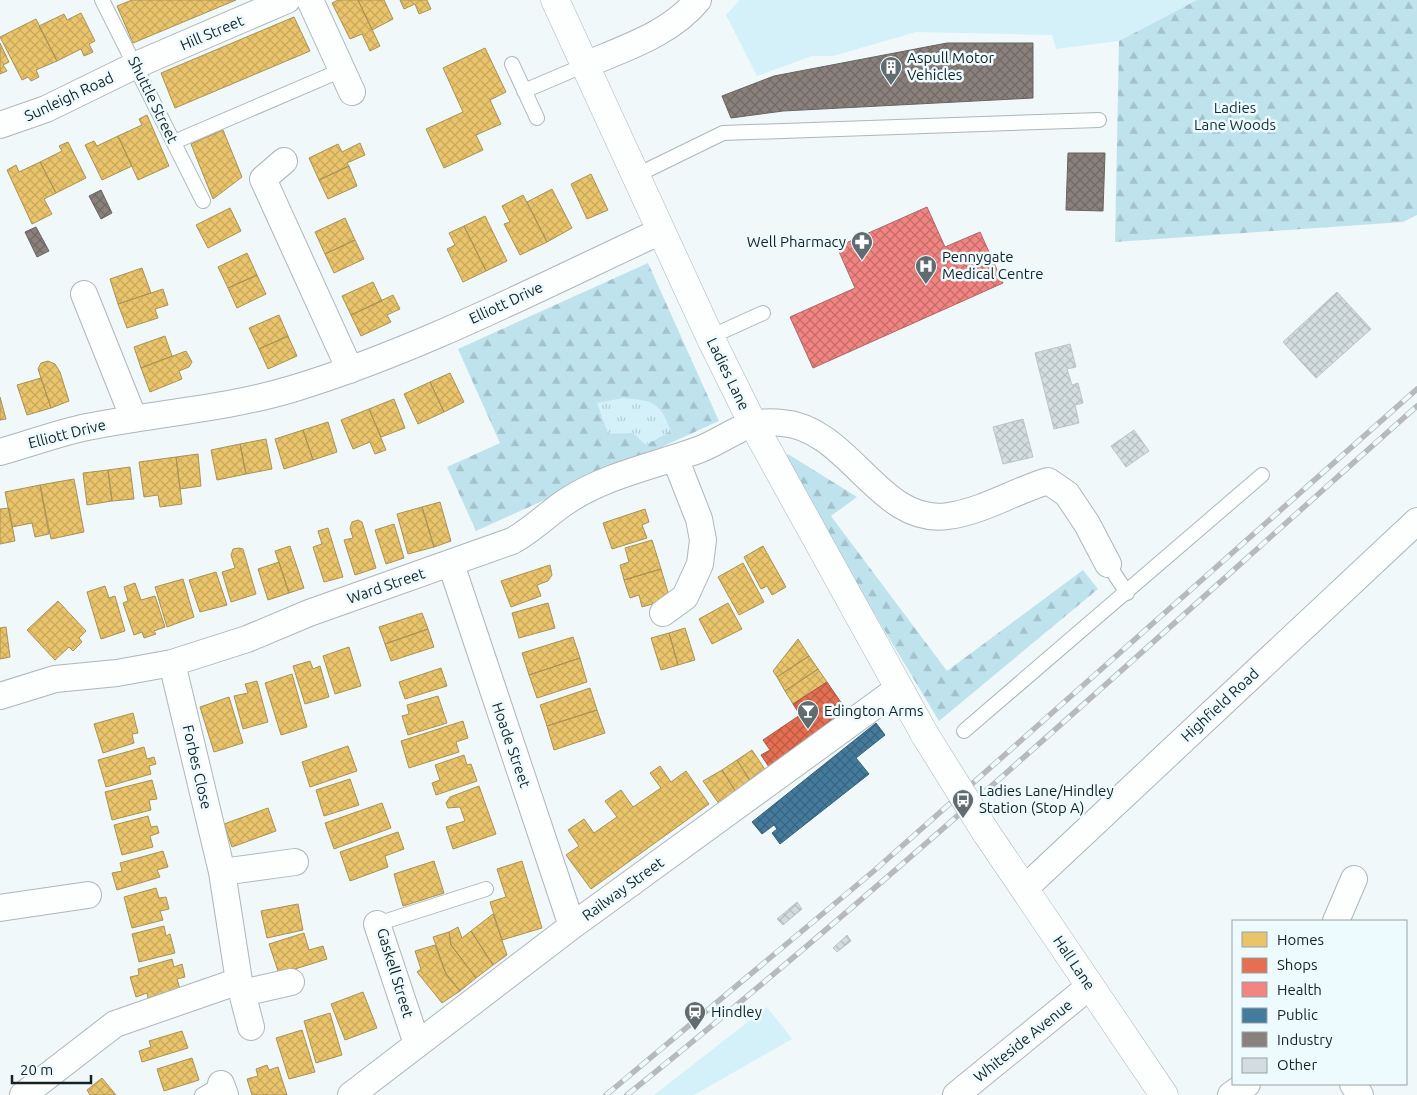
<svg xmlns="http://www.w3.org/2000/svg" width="1417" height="1095" viewBox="0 0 1417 1095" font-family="Ubuntu,sans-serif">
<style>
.green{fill:#d4f1f9}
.forest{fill:url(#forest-firs)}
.park{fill:url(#park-tufts)}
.homes{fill:url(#homes-cross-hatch);stroke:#a99355}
.shops{fill:url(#shops-cross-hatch);stroke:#a85844}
.health{fill:url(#health-cross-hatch);stroke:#af6666}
.public{fill:url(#public-cross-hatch);stroke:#366079}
.industry{fill:url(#industry-cross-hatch);stroke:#676462}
.building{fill:url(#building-cross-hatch);stroke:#bcc5c8}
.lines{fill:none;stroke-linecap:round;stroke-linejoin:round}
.service-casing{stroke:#adb6b9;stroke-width:16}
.minor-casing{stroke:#adb6b9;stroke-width:28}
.tertiary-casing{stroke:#adb6b9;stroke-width:29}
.service{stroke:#fdfefe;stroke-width:14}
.minor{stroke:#fdfefe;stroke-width:26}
.tertiary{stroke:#fdfefe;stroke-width:28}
.rail-casing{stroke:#b7babb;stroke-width:5.5}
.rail{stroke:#edfafe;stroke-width:4;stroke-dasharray:11;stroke-linecap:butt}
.tertiary-bridge-casing{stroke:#adb6b9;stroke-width:29;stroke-linecap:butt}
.tertiary-bridge{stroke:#fdfefe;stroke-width:28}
.labels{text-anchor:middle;stroke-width:5;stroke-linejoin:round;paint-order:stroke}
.street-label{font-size:15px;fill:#142125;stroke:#edfafe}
.poi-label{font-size:15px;fill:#142125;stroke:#edfafe;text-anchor:start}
.park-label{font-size:15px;fill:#123038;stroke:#edfafe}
</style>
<defs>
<pattern id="forest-firs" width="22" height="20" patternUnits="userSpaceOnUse" patternTransform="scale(1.25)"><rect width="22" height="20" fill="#bfe3ed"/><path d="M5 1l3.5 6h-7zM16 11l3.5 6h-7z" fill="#a3c2cb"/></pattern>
<pattern id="park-tufts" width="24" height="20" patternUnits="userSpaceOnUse" patternTransform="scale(1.25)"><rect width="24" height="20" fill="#d4f1f9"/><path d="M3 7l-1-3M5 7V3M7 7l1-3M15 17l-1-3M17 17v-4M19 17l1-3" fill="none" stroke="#b5ced5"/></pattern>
<pattern id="homes-cross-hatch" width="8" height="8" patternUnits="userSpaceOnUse" patternTransform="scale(1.25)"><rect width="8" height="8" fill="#e9c46a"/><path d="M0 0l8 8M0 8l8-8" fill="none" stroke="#c7a85c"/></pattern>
<pattern id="shops-cross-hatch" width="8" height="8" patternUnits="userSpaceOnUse" patternTransform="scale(1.25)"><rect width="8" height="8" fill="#e76f51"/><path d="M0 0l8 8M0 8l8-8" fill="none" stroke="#ba5b43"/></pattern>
<pattern id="health-cross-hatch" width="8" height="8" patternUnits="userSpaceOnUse" patternTransform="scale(1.25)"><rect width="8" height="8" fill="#f28482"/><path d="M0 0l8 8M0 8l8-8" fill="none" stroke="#c36c6a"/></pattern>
<pattern id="public-cross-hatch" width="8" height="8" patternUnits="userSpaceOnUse" patternTransform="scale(1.25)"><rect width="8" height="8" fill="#457b9d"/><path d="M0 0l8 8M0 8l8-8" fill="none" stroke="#386480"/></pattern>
<pattern id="industry-cross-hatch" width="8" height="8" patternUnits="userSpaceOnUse" patternTransform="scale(1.25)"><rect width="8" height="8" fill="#8a817c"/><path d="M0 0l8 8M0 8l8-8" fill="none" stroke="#706965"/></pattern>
<pattern id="building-cross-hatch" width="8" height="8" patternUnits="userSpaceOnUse" patternTransform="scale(1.25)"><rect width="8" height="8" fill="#d3dde0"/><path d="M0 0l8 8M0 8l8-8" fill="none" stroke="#b4bdc0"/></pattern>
</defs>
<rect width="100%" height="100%" fill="#f1f8fa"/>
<path class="green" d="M740 0H1197L1119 41 1056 49 1052 35 916 32 833 56H812L757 76 726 15Z
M767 1007 792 1039 694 1095H654Z"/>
<path class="forest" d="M1197 0H1417V215L1403 222 1115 242 1119 41Z
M648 263 719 421 476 531 447 467 500 443 458 349Z
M788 454 857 497 831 516 947 671 1083 570 1098 589 939 721 782 460Z"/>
<path class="park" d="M623 398C654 401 659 401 671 431L646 445 633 433 608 434 597 403Z"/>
<path class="homes" d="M132 0H236L133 43 117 6Z
M338 0H358L380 46 370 51 362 34 350 39 332 3Z
M358 0H384L393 19 372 30Z
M400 0H427L431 9 419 14 415 4 404 9Z
M81 13 95 41 89 44 93 52 84 56 81 49 57 61 39 26 64 14 67 20Z
M294 17 310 51 175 108 161 73Z
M36 19 57 61 36 70 39 77 31 81 28 77 22 80 0 37Z
M0 43 9 62 3 65 7 71 0 74Z
M485 48 506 92 490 100 501 124 476 135 483 150 444 168 426 129 463 112 443 68Z
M147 115 169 166 138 180 118 136 142 125 139 119Z
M223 130 242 177 213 199 191 144Z
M118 136 132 166 102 180 85 145 94 141 97 146Z
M68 142 86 178 56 193 40 162 62 151 59 146Z
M360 143 365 155 347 163 349 166 319 180 309 158 338 144 342 152Z
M40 162 56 193 44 199 52 214 32 224 7 170 16 165 19 172Z
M349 166 357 186 328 199 319 180Z
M591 174 608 210 587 219 571 184Z
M552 189 572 228 547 242 527 202Z
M523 195 547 242 520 255 504 224 510 222 502 206Z
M230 208 241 231 208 248 196 225Z
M485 216 507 261 486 271 464 226Z
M345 218 355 240 325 254 315 232Z
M464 226 486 271 463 282 447 249 455 245 449 233Z
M355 240 364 259 334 273 325 254Z
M247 253 257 275 228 288 218 267Z
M142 268 151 293 118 304 110 279Z
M257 275 266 294 237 308 228 288Z
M373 282 382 301 351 315 342 296Z
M163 289 168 305 155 309 158 318 127 328 118 304Z
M393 295 400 309 387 315 391 322 361 336 351 315Z
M279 315 288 336 259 349 249 328Z
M165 336 172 356 141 368 134 347Z
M288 336 297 356 268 369 259 349Z
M186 351 192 362 189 367 179 371 182 379 150 392 141 368Z
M48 361 55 364 60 372 69 401 51 408 38 369 41 363Z
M450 373 464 402 444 412 430 382Z
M41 378 51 408 27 415 17 385Z
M430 382 444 412 418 424 404 394Z
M0 397 6 419 0 420Z
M394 399 405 428 381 437 369 409Z
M369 409 386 450 375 454 370 442 353 449 341 420Z
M328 422 337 452 313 460 303 430Z
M303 430 313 460 284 469 275 439Z
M266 439 272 469 246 474 240 444Z
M240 444 246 474 217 480 211 450Z
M198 454 201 486 180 489 176 457Z
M176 457 182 504 160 507 158 495 144 497 139 462Z
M130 467 134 499 112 501 108 470Z
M108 470 112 501 87 505 83 473Z
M74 479 84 532 51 539 40 485Z
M40 485 49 534 35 537 32 523 12 527 5 492Z
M440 502 451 541 434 547 422 507Z
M422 507 434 547 408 554 397 514Z
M9 508 15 541 0 544V509Z
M645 509 649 522 642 525 647 538 612 549 603 523Z
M358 520 362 522 376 568 355 575 344 540 353 538 350 528 352 522Z
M394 524 404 558 386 564 375 530Z
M328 528 343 577 324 582 313 547 322 544 318 531Z
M652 540 661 569 624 580 620 565 629 562 625 548Z
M290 546 304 588 289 593 275 551Z
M763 546 786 587 772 595 767 586 761 589 744 557Z
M239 548 243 549 256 594 231 602 222 572 235 568 231 555 233 549Z
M279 562 289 593 268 600 258 569Z
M743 563 764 602 739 615 718 577Z
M550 565 552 575 548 581 537 585 541 596 511 607 501 581Z
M661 569 670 599 642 607 639 595 630 598 624 580Z
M216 572 227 605 200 612 189 580Z
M183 579 194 617 167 627 155 587Z
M135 583 141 600 155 596 165 627 154 631 156 634 144 638 142 632 134 635 123 603 128 601 124 587Z
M105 586 109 598 115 596 125 631 101 639 87 592Z
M58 601 86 631 79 638 82 642 73 651 69 647 55 660 27 630Z
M548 603 555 628 519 638 512 613Z
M728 603 742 629 712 644 699 619Z
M422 613 428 629 385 644 379 627Z
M6 627 10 657 0 659V628Z
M685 628 695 660 678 665 669 633Z
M428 629 434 647 391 661 385 644Z
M669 633 678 665 661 670 651 638Z
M573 637 580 658 529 675 522 653Z
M798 639 809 656 777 677 773 671Z
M349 647 361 686 335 694 323 656Z
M809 656 818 669 785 691 777 677Z
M580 658 587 682 537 698 529 675Z
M310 661 313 669 320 666 329 697 305 704 293 666Z
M441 668 447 686 405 699 399 682Z
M818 669 827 682 793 704 785 691Z
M292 674 307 727 281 735 265 683Z
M257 681 268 722 243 729 234 696 248 693 245 684Z
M590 688 597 710 547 726 540 705Z
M438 696 447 723 408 735 402 716 409 714 407 705Z
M229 697 243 743 214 752 200 707Z
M597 710 605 733 554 750 547 726Z
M133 713 138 733 132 734 134 743 103 753 94 724Z
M463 721 468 738 456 742 459 752 409 768 401 741Z
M348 746 357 771 310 787 302 762Z
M144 747 147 759 154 757 156 764 149 766 151 774 106 787 98 760Z
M752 750 770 777 754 787 737 760Z
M464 755 467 765 471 764 477 781 436 795 432 783 440 780 435 765Z
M737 760 754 787 739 797 722 770Z
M660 766 671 782 686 771 709 804 591 889 566 855 579 846 568 830 584 819 594 833 617 817 605 801 621 790 633 807 661 788 650 773Z
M722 770 739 797 722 808 703 781Z
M350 779 359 805 324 816 316 790Z
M152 780 157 799 149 800 151 810 112 820 105 792Z
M479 786 496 834 453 849 446 827 465 821 460 807 448 808 446 803 450 797Z
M382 803 391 828 334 849 325 823Z
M268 808 276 831 232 847 224 824Z
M148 816 151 827 157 826 159 833 150 836 153 847 122 855 114 825Z
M398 832 404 849 385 856 388 867 350 881 340 852Z
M163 851 168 867 157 870 160 877 117 890 112 873 122 871 120 863Z
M434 861 444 893 403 906 394 874Z
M522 861 542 928 502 940 490 902 506 897 497 869Z
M156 888 159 898 166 897 169 909 160 911 163 920 132 928 124 897Z
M298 904 303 930 267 938 261 911Z
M493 914 507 955 493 965 471 931Z
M164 926 166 936 170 934 175 953 139 962 132 934Z
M458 927 462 938 471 931 493 965 476 978 451 945 449 932Z
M449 932 451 945 476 978 460 991 446 974 433 937Z
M304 933 309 950 323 946 327 959 279 974 269 944Z
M435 945 446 974 460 991 442 1003 417 972 421 969 415 951Z
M172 959 174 967 182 964 185 977 177 979 180 989 148 998 147 993 136 997 130 977 139 975 138 969Z
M363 992 377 1028 345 1040 331 1004Z
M330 1013 342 1055 316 1063 304 1021Z
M302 1030 315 1072 289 1079 276 1038Z
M182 1031 188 1048 142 1062 139 1051 151 1047 149 1041Z
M192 1058 199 1080 164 1091 157 1069Z
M267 1065 269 1070 278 1067 287 1095H252L247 1079 258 1076 256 1069Z
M102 1078 116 1095H90L87 1090Z"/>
<path class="shops" d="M827 682 853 720 773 773 761 755 770 750 763 740 800 715 793 704Z"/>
<path class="health" d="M927 207 945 247 980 232 1003 283 813 368 790 317 855 288 837 247Z"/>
<path class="public" d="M876 723 885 735 856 758 869 774 780 844 772 833 777 829 774 825 762 834 752 822Z"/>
<path class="industry" d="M947 43H1033V98L783 111 731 118 722 96 774 76Z
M1068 153H1105L1103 211 1066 210Z
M101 190 112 213 101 219 89 196Z
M36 227 49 251 37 257 25 232Z"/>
<path class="building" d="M1337 292 1371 329 1316 378 1283 342Z
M1070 344 1076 367 1067 369 1072 385 1078 383 1083 403 1075 405 1079 423 1054 429 1035 353Z
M1023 419 1033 457 1003 464 993 427Z
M1134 430 1149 451 1126 467 1111 446Z
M797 902 802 909 783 925 777 919Z
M847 935 851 941 837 952 833 948Z"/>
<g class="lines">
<g class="service-casing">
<path id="service" d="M102 0 203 201
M512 64 537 118
M524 91 585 65
M174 142 342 70
M635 176 723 133 1099 120
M710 337 763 313
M1108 564 1127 593
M964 731 1262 475
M377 924 486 889
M202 1095 221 1084"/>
</g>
<g class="minor-casing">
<path id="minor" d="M310 0 352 92
M585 65C625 48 670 34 698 0
M0 125 46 109 136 65 287 0
M284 161 263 179 350 370
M84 294 134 419
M0 452C29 444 58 433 87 427 155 413 225 409 292 389 420 350 540 287 661 231
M451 564 572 926
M663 613 685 597 700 564 703 540 699 519 675 458
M172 663 222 872 239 981 251 1027
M0 696 55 679 117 673 172 663 247 639 309 613 512 541C534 529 547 514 567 501 606 475 657 465 701 449 718 442 735 430 752 424 760 422 774 422 782 423 850 428 879 526 948 516 984 511 1014 491 1048 481L1067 494 1087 524 1108 564
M222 872 295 862
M1024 889 1417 521
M0 908 88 895
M1336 921 1354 879
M377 924 417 1044
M242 993 291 982
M221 1084 225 1095
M1353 1084 1360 1095
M23 1095 115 1024 239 981
M351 1095 572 926 899 688
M956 1095 1090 986
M1231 1095 1247 1084"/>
</g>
<g class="tertiary-casing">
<path id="tertiary" d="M555 0 710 337 753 424 925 735
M985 831 1164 1095"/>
</g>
<use href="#service" class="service"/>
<use href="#minor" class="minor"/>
<use href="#tertiary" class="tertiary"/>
<g class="rail-casing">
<path id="rail" d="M606 1095 875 870 1417 389
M627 1095C899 876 1156 638 1417 406"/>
</g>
<use href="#rail" class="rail"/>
<g class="tertiary-bridge-casing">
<path id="tertiary-bridge" d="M925 735 985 831"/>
</g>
<use href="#tertiary-bridge" class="tertiary-bridge"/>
</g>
<defs>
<g id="building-pin" transform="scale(1.125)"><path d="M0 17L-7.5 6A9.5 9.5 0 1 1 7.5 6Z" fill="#616c70" stroke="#edfafe"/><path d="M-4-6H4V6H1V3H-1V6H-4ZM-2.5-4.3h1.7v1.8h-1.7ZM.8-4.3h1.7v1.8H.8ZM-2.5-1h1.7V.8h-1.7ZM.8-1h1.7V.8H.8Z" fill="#fff"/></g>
<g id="pharmacy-pin" transform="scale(1.125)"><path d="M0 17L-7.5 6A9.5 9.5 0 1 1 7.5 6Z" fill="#616c70" stroke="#edfafe"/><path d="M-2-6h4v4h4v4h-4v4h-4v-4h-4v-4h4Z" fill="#fff"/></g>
<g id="hospital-pin" transform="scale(1.125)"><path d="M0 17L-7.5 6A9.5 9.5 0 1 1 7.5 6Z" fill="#616c70" stroke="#edfafe"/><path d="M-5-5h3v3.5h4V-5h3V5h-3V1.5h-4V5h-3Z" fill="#fff"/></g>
<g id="bar-pin" transform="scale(1.125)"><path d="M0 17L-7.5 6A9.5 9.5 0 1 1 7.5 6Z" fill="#616c70" stroke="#edfafe"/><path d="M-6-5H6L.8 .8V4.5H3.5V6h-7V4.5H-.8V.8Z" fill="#fff"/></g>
<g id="bus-pin" transform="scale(1.125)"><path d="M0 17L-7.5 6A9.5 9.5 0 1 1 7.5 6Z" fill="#616c70" stroke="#edfafe"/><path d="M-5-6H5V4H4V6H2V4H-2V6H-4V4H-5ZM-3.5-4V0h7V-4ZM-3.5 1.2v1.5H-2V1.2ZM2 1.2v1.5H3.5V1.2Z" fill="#fff"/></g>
<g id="station-pin" transform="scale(1.125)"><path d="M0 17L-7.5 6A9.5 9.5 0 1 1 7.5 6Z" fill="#616c70" stroke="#edfafe"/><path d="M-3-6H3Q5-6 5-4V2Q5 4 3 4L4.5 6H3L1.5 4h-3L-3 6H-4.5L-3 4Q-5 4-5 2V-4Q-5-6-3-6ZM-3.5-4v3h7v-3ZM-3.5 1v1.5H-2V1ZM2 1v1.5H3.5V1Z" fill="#fff"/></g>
</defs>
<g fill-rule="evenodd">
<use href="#building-pin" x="891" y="67"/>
<use href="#pharmacy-pin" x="862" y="242"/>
<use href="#hospital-pin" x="926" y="266"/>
<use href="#bar-pin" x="808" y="711"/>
<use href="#bus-pin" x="963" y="800"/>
<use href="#station-pin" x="695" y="1012"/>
</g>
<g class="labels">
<g class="street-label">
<text transform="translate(212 33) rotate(-23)" y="5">Hill Street</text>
<text transform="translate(69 97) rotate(-25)" y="5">Sunleigh Road</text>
<text transform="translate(153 100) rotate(64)" y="5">Shuttle Street</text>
<text transform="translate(506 303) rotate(-25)" y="5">Elliott Drive</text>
<text transform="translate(728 374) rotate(64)" y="5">Ladies Lane</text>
<text transform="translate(67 434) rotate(-14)" y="5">Elliott Drive</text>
<text transform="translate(386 586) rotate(-19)" y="5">Ward Street</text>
<text transform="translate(1220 705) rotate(-43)" y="5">Highfield Road</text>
<text transform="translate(511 745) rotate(71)" y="5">Hoade Street</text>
<text transform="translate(197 767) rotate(77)" y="5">Forbes Close</text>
<text transform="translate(623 889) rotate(-36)" y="5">Railway Street</text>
<text transform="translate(1074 963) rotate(56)" y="5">Hall Lane</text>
<text transform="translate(395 973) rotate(73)" y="5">Gaskell Street</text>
<text transform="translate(1023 1041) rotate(-39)" y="5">Whiteside Avenue</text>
</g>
<g class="poi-label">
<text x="907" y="63">Aspull Motor<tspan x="907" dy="17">Vehicles</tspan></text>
<text x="846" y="247" text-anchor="end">Well Pharmacy</text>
<text x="942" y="262">Pennygate<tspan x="942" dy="17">Medical Centre</tspan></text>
<text x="824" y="716">Edington Arms</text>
<text x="979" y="796">Ladies Lane/Hindley<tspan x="979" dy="17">Station (Stop A)</tspan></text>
<text x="711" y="1017">Hindley</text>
</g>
<g class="park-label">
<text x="1235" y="113">Ladies<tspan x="1235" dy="17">Lane Woods</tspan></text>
</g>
</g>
<rect x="1232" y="920" width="175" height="165" fill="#edfafe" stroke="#96a3a7"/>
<rect x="1242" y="932" width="25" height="15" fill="#e9c46a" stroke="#96a3a7"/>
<text x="1277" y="945" font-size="15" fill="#142125">Homes</text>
<rect x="1242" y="958" width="25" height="15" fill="#e76f51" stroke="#96a3a7"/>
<text x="1277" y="970" font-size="15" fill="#142125">Shops</text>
<rect x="1242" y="982" width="25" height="15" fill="#f28482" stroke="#96a3a7"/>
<text x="1277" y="995" font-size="15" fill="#142125">Health</text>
<rect x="1242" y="1008" width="25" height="15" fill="#457b9d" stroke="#96a3a7"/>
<text x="1277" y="1020" font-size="15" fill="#142125">Public</text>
<rect x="1242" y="1032" width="25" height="15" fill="#8a817c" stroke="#96a3a7"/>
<text x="1277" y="1045" font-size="15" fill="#142125">Industry</text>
<rect x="1242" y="1058" width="25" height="15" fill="#d3dde0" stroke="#96a3a7"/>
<text x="1277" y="1070" font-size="15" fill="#142125">Other</text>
<path d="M12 1075v8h79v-8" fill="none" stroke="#142125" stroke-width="2.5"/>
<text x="20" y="1075" font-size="15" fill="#142125" stroke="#edfafe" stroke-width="4" paint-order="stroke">20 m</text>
</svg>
